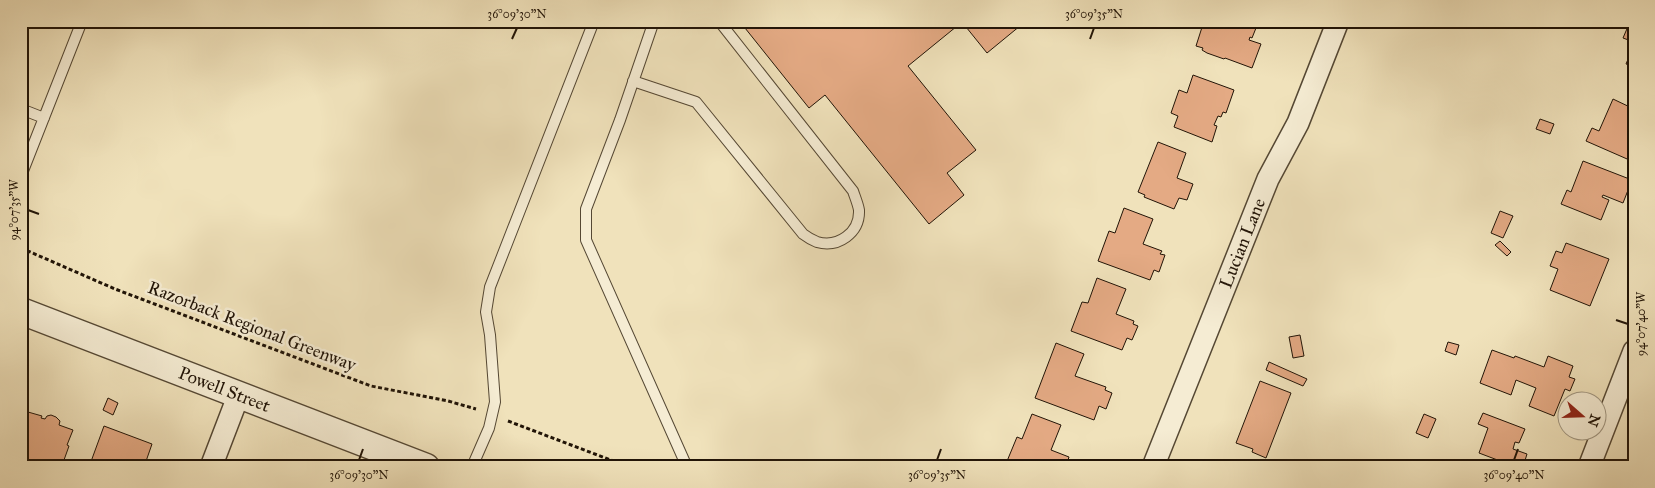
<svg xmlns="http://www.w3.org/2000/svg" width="1655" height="488" viewBox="0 0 1655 488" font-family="'IM FELL Great Primer',serif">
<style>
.building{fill:#e4aa84;stroke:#211407}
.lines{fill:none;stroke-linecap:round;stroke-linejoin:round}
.service-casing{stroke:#554834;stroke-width:12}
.minor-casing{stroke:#554834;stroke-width:24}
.tertiary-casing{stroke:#554834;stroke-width:29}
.path{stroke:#211407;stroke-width:3;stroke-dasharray:4 2.5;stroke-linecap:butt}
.service{stroke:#f5ecd3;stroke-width:10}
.minor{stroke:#f5ecd3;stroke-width:21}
.tertiary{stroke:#f5ecd3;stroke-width:26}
.ticks{fill:none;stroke:#211407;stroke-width:2}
.labels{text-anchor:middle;stroke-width:5;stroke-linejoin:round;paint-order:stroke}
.street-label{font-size:18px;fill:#211407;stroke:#f5ecd3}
.neatline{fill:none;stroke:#211407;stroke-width:2}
.ticks-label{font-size:12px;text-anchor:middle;fill:#211407}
</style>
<rect width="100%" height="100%" fill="#f0e2bb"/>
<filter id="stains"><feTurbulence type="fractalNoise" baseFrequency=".004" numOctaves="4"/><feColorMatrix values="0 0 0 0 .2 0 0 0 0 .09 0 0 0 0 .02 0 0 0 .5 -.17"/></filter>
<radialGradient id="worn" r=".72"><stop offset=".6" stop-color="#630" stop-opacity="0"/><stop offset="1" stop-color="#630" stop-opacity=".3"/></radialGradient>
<path class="building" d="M742 21H1026L987 53 962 22 908 66 976 150 947 173 964 195 929 224 825 95 809 108 741 23Z
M1204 21H1254L1258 23 1252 38 1250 37 1249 40 1261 44 1252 68 1225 58 1224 59 1207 53 1202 50 1203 48 1196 46Z
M1581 21H1598L1596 27Z
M1629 24 1634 26V42L1623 38Z
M1634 45V66L1626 64Z
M1193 75 1234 90 1226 113 1223 112 1221 117 1218 116 1214 125 1217 126 1212 142 1174 127 1178 116 1171 113 1179 90 1187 93Z
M1613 99 1634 109V162L1586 141 1592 128 1599 131Z
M1540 119 1554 124 1550 134 1536 129Z
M1158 142 1186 153 1177 178 1193 184 1187 200 1179 198 1174 209 1144 197 1145 195 1138 192Z
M1583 161 1632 180 1623 203 1603 195 1602 197 1609 200 1601 220 1561 204 1567 190 1571 192Z
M1124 208 1153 219 1143 244 1162 251 1160 254 1165 255 1159 272 1154 270 1150 280 1098 261 1109 231 1115 233Z
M1500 211 1513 216 1503 238 1491 233Z
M1500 241 1511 252 1507 256 1495 245Z
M1566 243 1609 259 1590 306 1550 290 1558 269 1550 266 1556 251 1562 253Z
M1097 278 1126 289 1116 314 1134 321 1133 324 1138 326 1132 340 1127 338 1122 350 1071 331 1082 302 1088 303Z
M1300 335 1304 356 1293 358 1289 337Z
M1448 342 1459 345 1456 355 1445 351Z
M1056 343 1084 354 1075 376 1106 387 1105 390 1112 393 1106 409 1099 406 1094 420 1035 398Z
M1492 350 1514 358 1515 356 1544 367 1548 356 1573 366 1569 377 1575 379 1570 391 1565 389 1554 416 1529 406 1536 388 1516 380 1511 395 1480 383Z
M1269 362 1307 379 1303 386 1266 370Z
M1260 381 1291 393 1266 458 1252 452 1253 449 1236 443Z
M108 398 118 403 113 415 103 410Z
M28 412 42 416 41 418 45 419 47 416 51 415 56 417 60 421 59 425 73 430 67 445 69 446 64 460H61L59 467H30L32 461 25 458 24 460H21V416L26 417Z
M1483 413 1525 429 1519 443 1515 442 1513 449 1527 454 1523 467H1516L1479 453 1488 428 1478 424Z
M1032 414 1061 425 1051 450 1069 457 1068 460 1073 462 1071 467 1005 466 1017 437 1022 439Z
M1424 414 1436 419 1428 438 1416 433Z
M104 426 152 444 144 467H89Z"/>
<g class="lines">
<g class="service-casing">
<path id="service" d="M654 21 620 120 586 209V240L687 467
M633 81 696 102 803 234C807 237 812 240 817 242 838 248 860 233 859 210 858 204 855 197 853 191L719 21
M21 109 44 118
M21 176 82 21
M472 467 489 428 495 402 490 335 486 312 490 287 594 21"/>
</g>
<g class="minor-casing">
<g id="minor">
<path d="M211 467 239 394"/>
<path id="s1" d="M1153 467 1268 179 1298 123 1338 21"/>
<path d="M1589 467 1634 351"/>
</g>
</g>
<g class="tertiary-casing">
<g id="tertiary">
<path id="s2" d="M21 311 426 467"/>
</g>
</g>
<path class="path" d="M21 248 115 289 371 386 448 401 476 409
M508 421 629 467"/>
<use href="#service" class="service"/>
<use href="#minor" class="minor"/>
<use href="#tertiary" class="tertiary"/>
</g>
<path class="ticks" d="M512 39 517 28M1090 39 1094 28M28 210 39 214M1616 320 1628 324M359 460 363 449M937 460 941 449M1514 460 1518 449"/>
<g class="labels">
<g class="street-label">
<text dy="6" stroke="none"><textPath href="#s1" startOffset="241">Lucian Lane</textPath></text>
<text transform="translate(252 326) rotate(21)" y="6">Razorback Regional Greenway</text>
<text dy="6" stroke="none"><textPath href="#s2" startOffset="218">Powell Street</textPath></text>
</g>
</g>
<rect width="1655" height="488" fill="none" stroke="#f0e2bb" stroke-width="55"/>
<g transform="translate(1582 416) rotate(110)"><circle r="24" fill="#f5ecd3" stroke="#a09681"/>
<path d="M0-4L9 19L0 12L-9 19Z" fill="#8f2418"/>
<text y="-8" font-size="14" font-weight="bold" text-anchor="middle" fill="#211407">N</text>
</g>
<rect x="28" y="28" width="1600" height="432" class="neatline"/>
<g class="ticks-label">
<text x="517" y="18">36°09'30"N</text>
<text x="1094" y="18">36°09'35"N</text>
<text transform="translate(14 210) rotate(-90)" y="4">94°07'35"W</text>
<text transform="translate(1641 324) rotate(-90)" y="4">94°07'40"W</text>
<text x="359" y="479">36°09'30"N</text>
<text x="937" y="479">36°09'35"N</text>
<text x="1514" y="479">36°09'40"N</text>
</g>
<rect width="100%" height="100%" filter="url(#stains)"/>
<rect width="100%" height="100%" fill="url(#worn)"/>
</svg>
